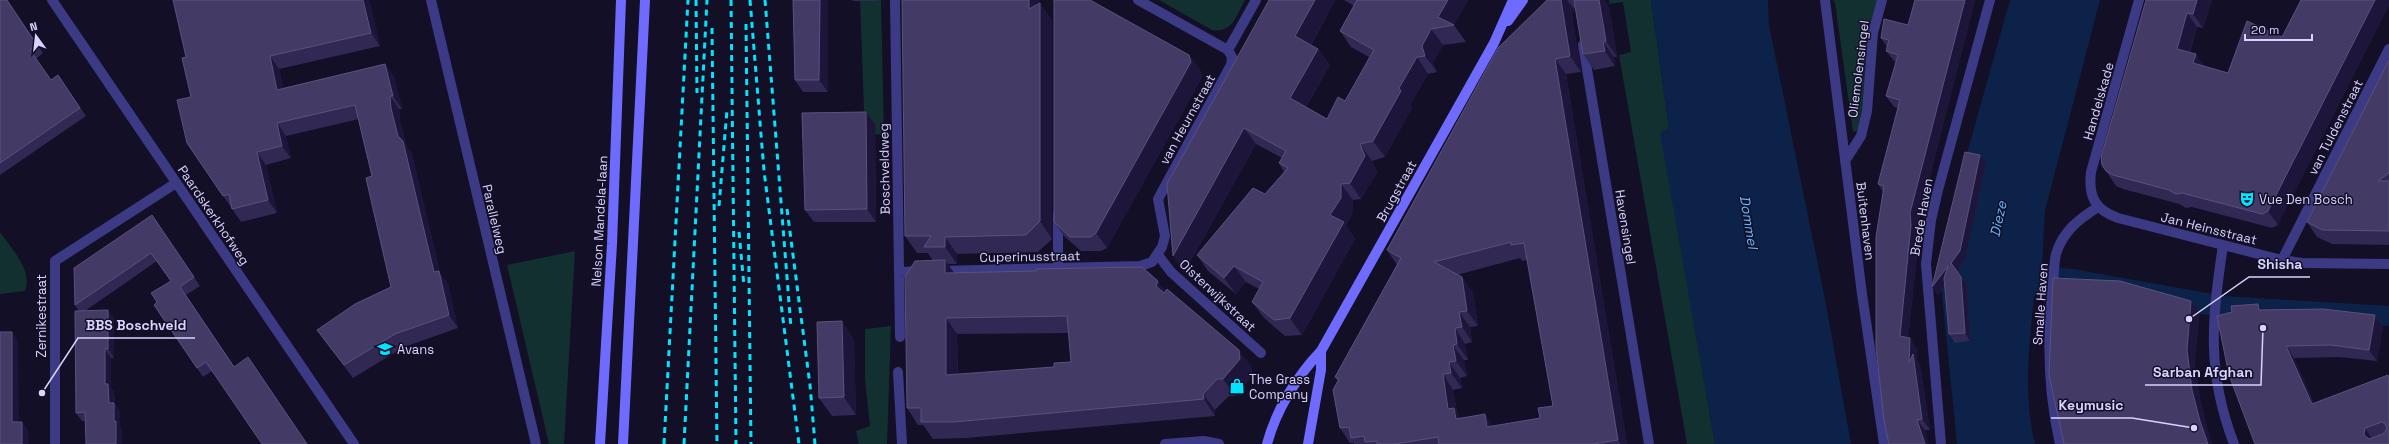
<svg xmlns="http://www.w3.org/2000/svg" width="2389" height="444" viewBox="0 0 2389 444" font-family="'Space Grotesk',sans-serif">
<style>
.green{fill:#12302f}
.water{fill:#0c2248}
.lines{fill:none;stroke-linecap:round;stroke-linejoin:round}
.street{stroke:#3d3a85;stroke-width:10}
.secondary{stroke:#6f6bff;stroke-width:10}
.rail{stroke:#00e5ff;stroke-width:3;stroke-dasharray:6 5;stroke-linecap:butt}
.wall{fill:#312854;fill-rule:evenodd}
.shaded-wall{fill:#1d163a}
.building{fill:#433a66;stroke:#5a527e;fill-rule:evenodd}
.labels{text-anchor:middle;stroke-width:3;stroke-linejoin:round;paint-order:stroke}
.street-label{font-size:13px;fill:#d9d4ff;stroke:#130f26}
.poi-label{font-size:13px;fill:#d9d4ff;stroke:#130f26;text-anchor:start}
.water-label{font-size:14px;font-style:italic;fill:#62b6ff;stroke:#130f26}
.leader{fill:none;stroke:#d9d4ff;stroke-width:1.5}
.callout-dot{fill:#d9d4ff;stroke:#130f26;stroke-width:1.5}
.callout-label{font-size:14px;text-anchor:middle;font-weight:bold;fill:#d9d4ff;stroke:#130f26;stroke-width:3;stroke-linejoin:round;paint-order:stroke}
</style>
<rect width="100%" height="100%" fill="#130f26"/>
<path class="green" d="M860 0H881L884 135 868 134 864 109Z
M1159 0H1245C1236 16 1233 33 1212 30Z
M1609 0H1651L1669 128 1661 133 1715 444H1687L1619 55 1631 52 1623 2 1609 4Z
M1833 0H1877L1868 32 1862 109 1857 131 1853 132 1835 3Z
M0 232C11 248 33 270 25 291L0 294Z
M575 251 564 444H549L507 265Z
M891 326 887 444H859L856 431 870 426 865 380V329Z"/>
<path class="water" d="M1651 0H1768L1769 25 1825 299 1851 444H1715L1660 133 1669 128Z
M2010 0H2100L2045 211 2042 266 2073 269 2224 296 2389 306V326L2226 317 2200 314 2165 300 2041 291 2034 297C2029 348 2023 393 2035 444H1957L1939 265 1944 235Z"/>
<g class="lines">
<path class="street" d="M52 0 354 444
M431 0 536 444
M895 0 900 337
M1138 0 1228 50
M1825 0 1862 294 1884 444
M2139 0 2091 172C2088 196 2095 210 2118 218L2282 260 2302 263 2389 264
M1583 45 1649 444
M1845 161 1861 136 1867 111 1873 33 1882 0
M1058 214V268
M2223 245C2212 320 2206 371 2234 444
M1158 255 1171 272 1261 353
M2282 260 2389 49
M939 271 1140 266 1152 262 1162 247 1165 236 1158 199 1231 65 1232 57 1228 50 1256 0
M899 272 921 271
M898 372 902 444
M55 444V261L176 183
M1165 444 1204 441 1219 444
M1941 444 1926 264 1931 220 1938 190 1990 0
M2060 444C2048 392 2047 337 2053 284 2054 274 2054 263 2056 254 2063 231 2079 219 2098 207"/>
<path class="secondary" d="M1508 21 1523 0
M600 444 612 244 621 0
M623 444 645 0
M1267 444C1276 410 1297 376 1321 351L1494 43 1513 0
M1308 444 1321 370V351"/>
<path class="rail" d="M696 0 697 93
M731 0 736 444
M750 0 764 171 799 444
M765 0 791 328
M746 24 751 444
M712 28 717 444
M719 206 727 110
M787 209 810 385 815 444
M739 232 744 286
M664 444 688 0
M684 444 707 0"/>
</g>
<path class="wall" d="M0 0H7L43 53 36 59 51 80 58 75 86 116 0 175Z
M369 0 380 46 279 69 283 88 385 64 394 77 402 109H399L400 121 406 145 412 154 440 273 448 284 458 328 404 347 353 378 317 330 391 287 372 176 359 119 286 136 291 158 266 165 277 213 241 222 187 143 191 97 186 57Z
M793 0H828V92H803L795 80Z
M852 0H878V1H853Z
M902 0H1040V4L1052 20V239L1038 252 957 254V264H948L954 273 1165 291 1251 366 1252 376 1235 396H1229L1215 410V416L966 438 933 439 923 425H918L907 408 933 261 928 253H917L905 236ZM1069 333 1071 362 1054 367 958 374 957 334Z
M1335 0 1311 45 1318 49 1330 65 1306 107 1327 119 1345 101 1369 57 1351 47 1340 31 1354 6 1344 0H1468L1454 25 1466 42 1443 45 1433 63 1437 72 1428 74 1410 105 1412 108 1385 157 1372 161 1377 172 1361 199 1353 200 1352 214 1346 225 1355 239 1302 335 1285 336 1264 318 1252 302 1259 289 1246 282 1236 294 1208 271 1197 255 1265 194 1284 172 1279 163 1282 158 1256 144 1184 273 1167 184Z
M1547 0H1604L1609 7 1617 57H1614L1615 66 1594 70 1583 54 1575 8 1574 9 1572 15 1581 72 1566 74 1627 444H1354V443H1350L1340 428 1338 382 1335 377 1397 265 1387 250ZM1520 258 1522 261 1527 260 1553 406 1540 418 1493 426 1461 418 1457 412 1453 390 1462 388 1460 378 1467 376 1464 360H1468L1465 344 1472 342 1470 327 1478 326 1473 293 1462 277 1457 275Z
M1915 0H1975L1918 223 1919 236 1908 338 1917 349V360L1920 365 1930 430H1925L1889 444 1883 192 1878 184 1898 108 1894 107 1886 96 1896 62 1894 61 1886 51 1887 47 1881 38 1908 25Z
M2146 0H2212L2203 28 2197 27 2190 52 2278 225 2272 228 2192 207 2186 208 2179 204 2123 189 2116 186 2102 165Z
M1189 55 1200 70 1202 77 1107 248 1101 251H1081L1064 236 1054 222Z
M2389 60V245L2332 244 2317 237 2307 222Z
M866 112 875 124 876 222H814L805 210Z
M1980 155 1986 163 1965 260 1957 271 1967 285 1970 341 1955 343 1949 334 1945 287 1938 295 1932 287Z
M152 215 200 286 186 295 234 366 307 444 212 371 203 377 154 305 157 302 171 281 157 261 85 311 114 318V358H111V388L114 392 115 404 120 411V426L122 429 85 421H82L76 413 79 311 75 305Z
M2262 310 2375 315 2383 327 2377 361 2339 357 2294 358 2314 403 2388 375 2389 444H2255Z
M854 339 856 415 832 416 819 398Z"/>
<path class="shaded-wall" d="M363 0H369L380 46 371 33Z
M820 0H828V92L819 80Z
M1029 0H1040V4L1052 20V239L1040 221Z
M1315 0H1335L1306 53 1295 36Z
M1448 0H1468L1454 25 1438 17Z
M1561 0H1567L1574 9 1572 15 1581 72 1570 56Z
M1599 0H1604L1609 7 1617 57 1606 41Z
M1965 0H1975L1918 223 1919 236 1907 347 1900 336 1910 213Z
M2197 0H2212L2203 28 2193 14Z
M2375 0H2389V6L2278 225 2268 211Z
M2187 13 2197 27 2186 63 2177 49Z
M1431 29 1443 45 1433 63 1437 72 1425 56 1422 46Z
M1603 42 1614 57 1615 66 1605 51Z
M1318 49 1330 65 1301 115 1290 98Z
M2196 54 2206 68 2193 63Z
M1189 55 1200 70 1202 77 1107 248 1096 233Z
M270 56 279 69 286 102 277 90Z
M1417 57 1428 74 1410 105 1412 108 1385 157 1373 141 1399 88Z
M1555 59 1566 74 1627 444H1621L1618 440Z
M385 64 394 77 402 109 393 96Z
M390 96 399 109 400 121 406 145 412 154 440 273 448 284 458 328 449 315 434 272 398 136 391 108Z
M866 112 875 124 876 222 867 209Z
M277 123 286 136 291 158 282 146Z
M1244 128 1256 144 1184 273 1173 256Z
M1360 144 1372 161 1377 172 1361 199 1350 183Z
M257 152 266 165 277 213 268 200Z
M1980 155 1986 163 1965 260 1957 271 1951 263Z
M1341 184 1353 200 1352 214 1346 225 1355 239 1302 335 1290 318 1330 215Z
M945 237 957 254V264L945 247Z
M945 260 957 277 945 273Z
M1234 266 1246 282 1236 294 1224 278Z
M1948 266 1954 275 1938 295 1932 287Z
M1462 277 1473 293 1478 326 1467 311Z
M1961 277 1967 285 1970 341 1965 333Z
M1158 281 1170 298 1156 286Z
M2191 301 2200 313 2195 363 2201 402 2209 434 2213 444H2208L2200 421 2192 390 2187 350Z
M2258 304 2266 315 2259 310Z
M108 310 114 318V358L108 349Z
M1459 312 1470 327 1472 342 1462 327Z
M2375 315 2383 327 2377 361 2369 350Z
M946 318 957 334 958 392 946 375Z
M842 321 854 339 856 415 844 397Z
M1455 328 1465 344 1468 360 1457 344Z
M12 332 18 341 19 431 12 422Z
M1910 338 1917 349V360L1920 365 1930 430 1922 419 1909 363Z
M1453 345 1464 360 1467 376 1456 361Z
M2286 346 2294 358 2320 415 2312 404Z
M105 349 111 358V388L114 392 115 404 120 411V426L122 429V444H116L114 421 105 384Z
M1239 350 1251 366 1252 376 1235 396 1223 379Z
M1449 362 1460 378 1462 388 1451 373Z
M1443 374 1453 390 1457 412 1465 423 1467 434 1448 409Z
M1203 394 1215 410V416L1204 399Z
M1485 414 1495 429 1487 427Z
M1917 420 1925 430 1929 444H1925Z
M22 422 28 430 29 444H22Z
M2365 428 2373 440V444L2364 435Z"/>
<path class="building" d="M0 0H7L37 45 30 50 51 80 58 75 80 108 0 163Z
M173 0H363L371 33 270 56 277 90 385 64 393 96H390L391 108 398 136 403 141 434 272 439 271 449 315 395 334 344 365 317 330 355 304 391 287 366 178 372 176 355 105 277 123 282 146 257 152 268 200 232 209 229 194 223 196 187 143 177 100 191 97 182 58 186 57Z
M793 0H820L819 80H795Z
M902 0H1029V9L1040 3V221L1026 235 945 237V247H924L931 236H905Z
M1054 0H1090L1189 55 1191 62 1096 233 1091 237H1070L1054 222Z
M1269 0H1315L1295 36 1318 49 1290 98 1327 119 1338 97 1345 101 1374 50 1340 31 1357 0H1448L1438 17 1454 25 1431 29 1422 46 1425 56 1417 57 1399 88 1401 91 1373 141 1360 144 1365 156 1350 183 1341 184V198L1330 215 1344 222 1290 318 1274 320 1252 302 1263 282 1234 266 1224 278 1197 255 1253 188 1265 194 1288 168 1279 163 1286 151 1244 128 1173 256 1167 184Z
M1547 0H1561L1570 56 1555 59 1618 440 1593 444H1439L1438 437 1395 444H1377V441L1365 442 1364 436 1351 438 1349 427 1340 428 1333 390 1339 379 1335 377 1401 258 1387 250 1498 48ZM1511 242V245L1524 243 1553 406 1538 408 1540 418 1487 427 1485 414 1456 419 1454 408 1448 409 1443 374 1451 373 1449 362 1456 361 1453 345 1457 344 1455 328 1462 327 1459 312 1467 311 1462 277 1434 262Z
M1574 0H1599L1606 41 1603 42 1605 51 1583 54Z
M1915 0H1965L1910 213 1911 225 1900 336 1910 338 1909 363 1913 354 1922 419 1917 420 1925 444H1889L1884 420 1876 347V237L1884 186 1878 184 1900 100 1886 96 1898 55 1886 51 1889 40 1881 38 1884 19 1908 25Z
M2146 0H2197L2193 14 2187 13 2177 49 2196 54 2193 63 2228 73 2247 21 2282 37 2301 0H2375L2268 211 2262 214 2182 193 2176 194 2169 190 2113 175 2106 171 2102 165 2101 157Z
M2389 60V173L2378 181H2389V231L2322 230 2307 222Z
M866 112 867 209 805 210 802 113Z
M1965 152 1980 155 1960 251 1951 263 1961 277 1965 333 1949 334 1944 278 1948 266 1932 287Z
M152 215 194 277 180 287 234 367 248 357 307 444H262L206 362 197 368 154 305 157 302 151 293 171 281 151 253 75 305 74 268Z
M945 260V273L1036 271V269L1142 267 1158 281 1156 286 1164 293 1167 289 1239 350 1240 359 1223 379H1217L1203 394 1204 399 954 422H921V408H907L905 277 915 261ZM1067 316 1071 362 1054 363V367L946 375V318Z
M2053 278 2120 281 2191 301 2187 350 2192 390 2200 421 2208 444H2064L2049 375Z
M2258 304 2259 310 2323 309 2375 315 2369 350 2331 345 2286 346 2312 404 2388 375 2389 379V444H2255L2229 375 2217 316 2232 312 2231 306ZM2382 422 2385 424 2387 429 2383 434 2369 439 2364 435 2365 428Z
M108 310V349H105V384H108L109 403H114V421H116V444H86L85 412 76 413 75 311Z
M842 321 844 397 819 398 817 322Z
M0 332H12V422H22V444H0Z"/>
<defs>
<g id="theatre-bare" transform="scale(1.2)"><path d="M-5-5.5Q0-4 5-5.5V0Q5 5 0 6Q-5 5-5 0ZM-3.3-2.5H-1v1.5H-3.3ZM1-2.5H3.3v1.5H1ZM-2.8 1Q0 5.5 2.8 1Z" fill="#00e5ff" stroke="#130f26" stroke-width="2.5" paint-order="stroke"/></g>
<g id="university-bare" transform="scale(1.2)"><path d="M0-5L7-2L0 1L-7-2ZM-4 1L0 2.5L4 1V4Q0 6-4 4Z" fill="#00e5ff" stroke="#130f26" stroke-width="2.5" paint-order="stroke"/></g>
<g id="shop-bare" transform="scale(1.2)"><path d="M-5-2.5h2.3a2.7 3.5 0 0 1 5.4 0H5L5.5 6h-11ZM-1.5-2.5h3a1.5 2.3 0 0 0-3 0Z" fill="#00e5ff" stroke="#130f26" stroke-width="2.5" paint-order="stroke"/></g>
</defs>
<g fill-rule="evenodd">
<use href="#theatre-bare" x="2247" y="199"/>
<use href="#university-bare" x="385" y="349"/>
<use href="#shop-bare" x="1237" y="386"/>
</g>
<g class="labels">
<g class="street-label">
<text transform="translate(1858 69) rotate(-83)" y="5">Oliemolensingel</text>
<text transform="translate(2098 101) rotate(-74)" y="5">Handelskade</text>
<text transform="translate(1187 119) rotate(-61)" y="5">van Heurnstraat</text>
<text transform="translate(2335 127) rotate(-63)" y="5">van Tuldenstraat</text>
<text transform="translate(884 169) rotate(-91)" y="5">Boschveldweg</text>
<text transform="translate(1396 191) rotate(-61)" y="5">Brugstraat</text>
<text transform="translate(214 215) rotate(56)" y="5">Paardskerkhofweg</text>
<text transform="translate(1921 217) rotate(-80)" y="5">Brede Haven</text>
<text transform="translate(495 219) rotate(77)" y="5">Parallelweg</text>
<text transform="translate(599 221) rotate(-87)" y="5">Nelson Mandela-laan</text>
<text transform="translate(1866 221) rotate(83)" y="5">Buitenhaven</text>
<text transform="translate(1626 227) rotate(81)" y="5">Havensingel</text>
<text transform="translate(2209 228) rotate(14)" y="5">Jan Heinsstraat</text>
<text transform="translate(1030 256) rotate(-1)" y="5">Cuperinusstraat</text>
<text transform="translate(1218 295) rotate(43)" y="5">Oisterwijkstraat</text>
<text transform="translate(2040 304) rotate(-86)" y="5">Smalle Haven</text>
<text transform="translate(41 316) rotate(-90)" y="5">Zernikestraat</text>
</g>
<g class="poi-label">
<text x="2259" y="204">Vue Den Bosch</text>
<text x="397" y="354">Avans</text>
<text x="1249" y="384">The Grass<tspan x="1249" dy="15">Company</tspan></text>
</g>
<g class="water-label">
<text transform="translate(1998 219) rotate(-78)" y="5">Dieze</text>
<text transform="translate(1749 222) rotate(81)" y="5">Dommel</text>
</g>
</g>
<path class="leader" d="M2189 319L2249 277H2310M42 393L78 338H195M2263 328L2261 385H2145M2194 428L2132 418H2051"/>
<g class="callout-dot">
<circle cx="2189" cy="319" r="4"/>
<circle cx="42" cy="393" r="4"/>
<circle cx="2263" cy="328" r="4"/>
<circle cx="2194" cy="428" r="4"/>
</g>
<g class="callout-label">
<text x="2280" y="269">Shisha</text>
<text x="136" y="330">BBS Boschveld</text>
<text x="2203" y="377">Sarban Afghan</text>
<text x="2091" y="410">Keymusic</text>
</g>
<g transform="translate(36 36) rotate(345)" stroke="#130f26" stroke-width="3" paint-order="stroke">
<path d="M0-3L7 15L0 10L-7 15Z" fill="#d9d4ff"/>
<text y="-6" font-size="11" font-weight="bold" text-anchor="middle" fill="#d9d4ff">N</text>
</g>
<path d="M2245 34v6h67v-6" fill="none" stroke="#d9d4ff" stroke-width="2"/>
<text x="2251" y="34" font-size="12" fill="#d9d4ff" stroke="#130f26" stroke-width="3" paint-order="stroke">20 m</text>
</svg>
